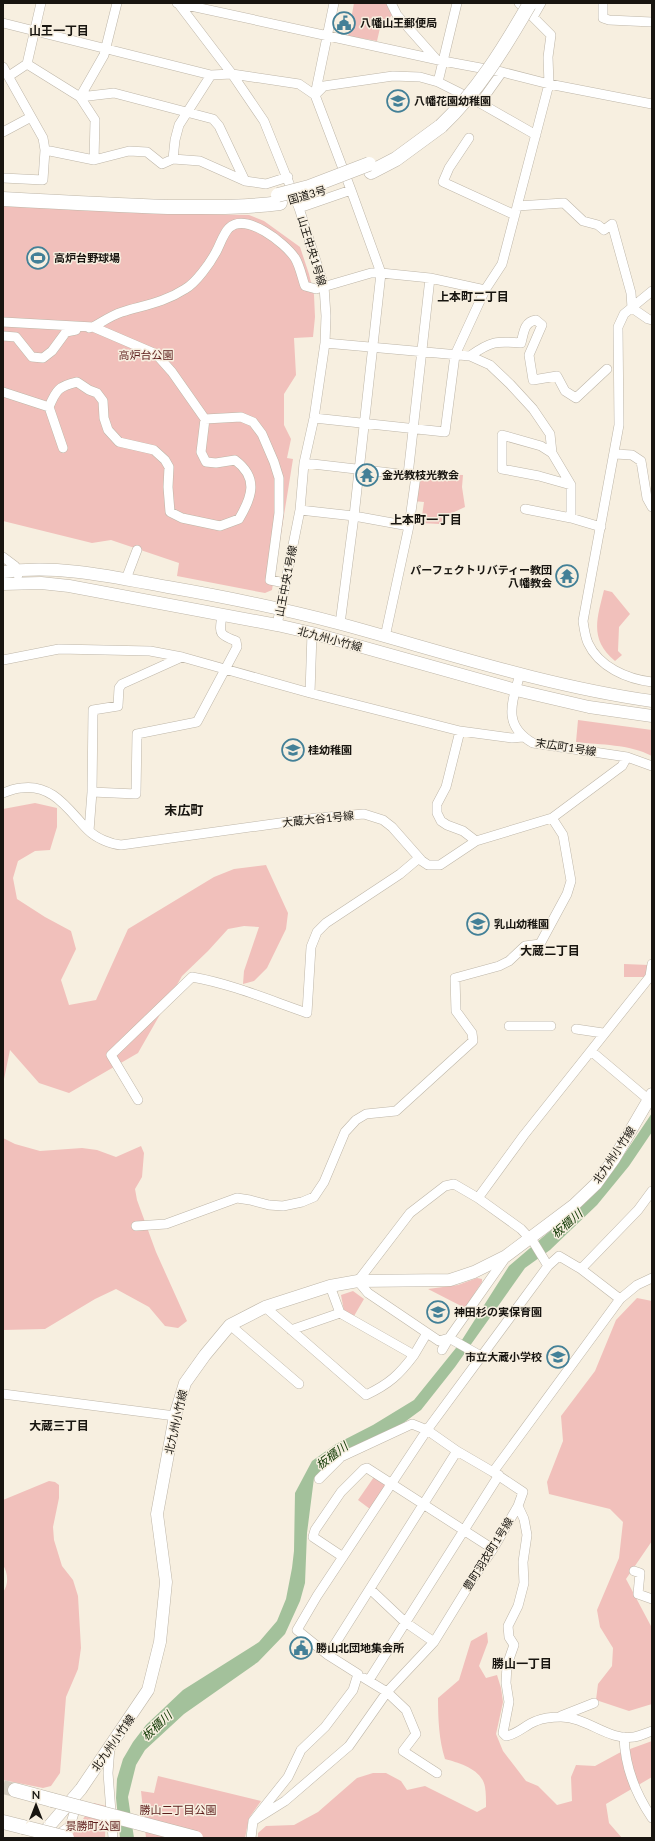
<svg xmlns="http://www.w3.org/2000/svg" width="655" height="1841" viewBox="0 0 655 1841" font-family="Lato,'Noto Sans JP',sans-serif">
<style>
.green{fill:#f1c0bb}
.water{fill:#a3c19b}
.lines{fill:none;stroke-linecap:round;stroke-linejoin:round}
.highway-tunnel{stroke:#d6cec1;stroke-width:14;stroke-dasharray:14 7;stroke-linecap:butt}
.minor-casing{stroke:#beb6a8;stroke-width:10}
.major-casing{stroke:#beb6a8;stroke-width:13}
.highway-casing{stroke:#beb6a8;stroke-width:15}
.minor{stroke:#fff;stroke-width:9}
.major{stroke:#fff;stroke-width:12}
.highway{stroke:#fff;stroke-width:14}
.highway-bridge-casing{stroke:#beb6a8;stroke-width:15;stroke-linecap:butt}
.highway-bridge{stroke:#fff;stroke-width:14}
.labels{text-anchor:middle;stroke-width:3;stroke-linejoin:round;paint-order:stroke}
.poi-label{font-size:11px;font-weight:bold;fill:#181510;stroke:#f7efe0;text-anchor:start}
.street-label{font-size:11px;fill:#181510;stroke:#f7efe0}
.park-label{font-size:11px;fill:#5b1c1a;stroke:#f7efe0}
.neighbourhood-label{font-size:12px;font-weight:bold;fill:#181510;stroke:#f7efe0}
.water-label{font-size:12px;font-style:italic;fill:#103903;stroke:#f7efe0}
.quarter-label{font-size:13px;font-weight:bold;fill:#181510;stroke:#f7efe0}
</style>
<rect width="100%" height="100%" fill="#f7efe0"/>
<path class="green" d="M354 3H387L393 14 380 28 377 41 348 36Z
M3 204 201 214 249 215 264 221 300 247 309 274 314 295 315 317 313 337 294 338 296 375 284 394V425L291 439 287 458 293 459 272 590 265 593 177 576 179 563 111 540 92 543 3 521Z
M419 474 463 475 462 487 465 507 452 513 439 524 421 523 424 502 413 501Z
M604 590 612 592 630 614 619 627 618 651 622 655 615 661C589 639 597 619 604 590Z
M578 720 652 730V756C629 744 601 745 576 742Z
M35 803 57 808V827L50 850 35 851 18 861 13 878 17 899 45 917 71 931 76 949 61 980 69 1005 96 1000 128 929 214 877 234 869 266 865 288 913 286 929 267 968 254 981 243 984 244 971 259 927 244 926 228 929 208 951 182 976 138 1053 69 1093 39 1083 10 1050 3 1084V809Z
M624 964 649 965 645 977H624Z
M3 1138 15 1144 40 1151 82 1148 97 1150 116 1157 141 1146 144 1153 142 1177 135 1189 137 1200 156 1252 187 1321 178 1328 165 1326 149 1307 116 1289 95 1299 45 1329 3 1330Z
M477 1278 482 1279V1282L465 1308 428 1289 458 1285Z
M353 1291 364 1299 354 1316 344 1311 341 1295Z
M637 1298 652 1301V1541L626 1579 652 1628V1704L629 1711 596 1700 598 1684 612 1666 613 1648 600 1627 597 1610 619 1558 623 1522 610 1509 549 1494 547 1482 563 1441 561 1416 595 1371 616 1320Z
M374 1477 386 1485 370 1509 358 1500Z
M49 1481 55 1482 59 1485V1498L53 1527 54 1540 62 1566 73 1580 78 1596 81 1648 78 1669 66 1697 60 1773 51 1786 43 1788 3 1780V1592C9 1584 8 1573 3 1565V1500Z
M487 1632 488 1642 479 1666 486 1678 497 1675 501 1688 503 1702 496 1734 503 1751 526 1781 538 1786 557 1805 572 1801 571 1777 576 1765 595 1766 619 1753 652 1741V1777L606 1804 609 1823 622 1838H258V1833L266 1826 294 1825 318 1812 357 1778 373 1773H386L401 1781 407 1790 425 1786 477 1812 486 1807C486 1800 486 1793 485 1787 482 1769 459 1763 445 1759 439 1740 438 1719 438 1698L459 1680 471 1641Z
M158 1776 261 1801 249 1818 245 1838H146L141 1791 154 1793Z
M94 1803 106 1806 105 1838H70Z"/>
<path class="water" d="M652 1113V1132L629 1166 597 1205 550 1250 525 1268 455 1367 421 1410 402 1424 341 1453 314 1478 307 1533 305 1583 300 1601 285 1634 258 1662 184 1714 145 1750 136 1765 128 1797 134 1838H120L116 1798 117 1779 123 1759 133 1742 146 1725 183 1690 259 1642 277 1621 286 1599 292 1568 294 1551 295 1493 312 1461 336 1444 373 1425 414 1400 460 1343 509 1266 550 1231 613 1171Z"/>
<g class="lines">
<path class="highway-tunnel" d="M3 1787 15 1790"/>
<g class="minor-casing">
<path id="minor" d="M177 3 443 61 502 72 549 84 652 104
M178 3 232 74 264 121 299 208 324 286 326 316 325 343 314 418 304 463 300 510 277 625
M334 3 315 95 351 190
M391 3 397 15 436 59
M519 3 533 17 541 3
M603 3V18L609 20 652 22
M3 23 211 75 232 74 299 84 315 95
M27 64 80 97 114 93 213 119 219 126 245 181
M3 67 43 138 45 150 94 160 129 151 147 152 162 164 173 159 175 140 179 125 211 75
M9 76 27 64 41 3
M438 82 457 3
M315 95 324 86 393 76 420 77 438 82 480 103 536 135
M480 103 502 72
M3 132 31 117
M469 138 449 168 443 182 515 215
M173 159 200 161 245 181 266 184 288 177
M94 160 95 120 80 97 104 55 117 3
M3 178 43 180 45 150
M517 206 564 203 583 221 598 225 604 230 612 224 631 293 632 308
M299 208 351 190 381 273 354 516 340 624
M652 291 624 314 618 327 619 425 583 621C584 628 585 636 588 643 599 667 627 679 652 682
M632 308 648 319 652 320
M3 322 93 327 156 354 172 372 205 419 201 452 206 462 216 463 235 460C259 478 252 497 239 519L220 526 182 518 170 512 168 487 169 467 165 460 154 450 119 442 108 430 104 418 103 401 97 393 89 390 77 382C59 386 56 390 49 407L3 392
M89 328 93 327C102 322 112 315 122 312 145 305 165 302 185 289 196 283 210 263 216 252 220 245 223 234 229 228 246 212 285 243 295 258 300 266 302 278 305 286L316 289 371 273H381L430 278 485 290
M3 336 16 337 32 357 43 358 52 351 66 332 76 330
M325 343 470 356 490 365 510 384 533 409 550 434 552 453 571 485V518L601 527
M470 356C491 341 496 341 521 343 524 332 524 322 536 320L542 325 529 355 533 380 557 376 565 391 576 398 607 369
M49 407 63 448
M314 418 445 432 455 355 485 290 502 264 549 84 548 57 551 35 533 17
M205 419 241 417 253 422 262 434 274 462 279 478V513L270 580 285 583
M552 453 541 446 502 435V469L539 476 571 485
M615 454 632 455 641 461 647 498 652 507
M304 463 408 475
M525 509 571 518
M300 510 354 516 409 526
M3 557 15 566 18 575
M126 579 137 550
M385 637 409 526 416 476 408 475 430 278
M3 660 59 649 150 651 182 657 310 693 460 731 512 738 523 737
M520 674C512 703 502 725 533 743L627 757 652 766
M310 693 312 633
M460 731 446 787 437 804V813L441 821 447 825 463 831 476 841
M92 792 136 794 137 734 197 722 237 647 236 641C217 634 220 633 222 614
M3 793C9 791 15 788 21 788 53 783 69 811 88 830 96 838 110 844 121 845L316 818 364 814 383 820 392 827 422 861 428 865H440L476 841 552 818 622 766 627 757
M89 831 92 792 93 710 118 706 119 688 122 684 182 657
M650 976 652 964
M509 1026H551
M576 1029 603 1033
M591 1051 649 1100
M138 1100 111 1055 192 977C232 984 269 1000 307 1013L311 947 317 932 326 923 400 874 419 858
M478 1198 454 1184 445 1186 410 1213 358 1281 368 1293 439 1341 449 1338 506 1257
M136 1226 166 1224 237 1198 250 1200 269 1205 283 1206 302 1202 314 1197 324 1182 345 1132 356 1120 366 1114 396 1111 473 1041 472 1033 456 1011 455 978 499 966 509 961 525 946 540 944 567 894 571 881 563 835 552 818
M548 1266 534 1243 521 1229 478 1198 524 1135 652 974
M581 1269 638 1210 652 1191
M265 1307 366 1395C389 1384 399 1375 414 1355L340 1313 330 1286
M230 1325 299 1384
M291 1330 340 1313
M442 1350 449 1338 481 1356
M414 1355 427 1333
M3 1394 175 1416
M457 1451 493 1472
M518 1506 524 1519 527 1535 523 1562 524 1583 518 1606 508 1626 509 1637 514 1645 507 1665 506 1683 509 1702 503 1733 506 1736C518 1734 525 1725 536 1721 543 1718 554 1717 561 1717 587 1717 608 1741 634 1737 640 1736 646 1733 652 1731
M343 1557 313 1537 315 1530 341 1492 364 1469 367 1468 493 1549
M634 1571 640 1573 638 1594 652 1599
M370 1589 405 1622 434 1642
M328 1655 457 1451 427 1430 548 1266 559 1256 581 1269 620 1299
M364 1678 387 1692 406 1710 416 1734 403 1751 437 1773
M369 1680 499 1475
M561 1716 594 1703
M624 1737C625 1767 635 1793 652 1818
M110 1747 108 1773 113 1838
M253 1821 285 1801 349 1746 387 1692 434 1642 474 1577 493 1549 518 1506 523 1492 493 1472 620 1299 637 1285 652 1278
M55 1837 70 1826 77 1803
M251 1838 253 1821 288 1777 301 1750 325 1727 353 1690 358 1674 328 1655 297 1630 317 1596 427 1430 412 1424 341 1457 319 1479"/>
</g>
<g class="major-casing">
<path id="major" d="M3 572C58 564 114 577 168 587 226 597 284 609 341 624 444 652 546 686 652 701
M3 584 41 583 69 586 277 625 312 633 516 690 589 707 652 716
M39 1838 81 1789 148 1690 160 1642 166 1582 157 1514 175 1416 185 1383 205 1355 230 1325 265 1307 330 1286 358 1281 450 1280 474 1272 506 1256 574 1205 596 1184 614 1159 652 1094"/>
</g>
<g class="highway-casing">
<path id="highway" d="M371 172 396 159 441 126
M3 199C58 202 113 205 168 207 206 207 242 208 280 203
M15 1790 52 1800
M3 1822 23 1827"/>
</g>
<use href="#minor" class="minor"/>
<use href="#major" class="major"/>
<use href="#highway" class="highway"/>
<g class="highway-bridge-casing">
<path id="highway-bridge" d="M441 126C478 91 504 48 529 5
M278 195 309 187 369 164
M52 1800 196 1838
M23 1827 67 1838"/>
</g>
<use href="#highway-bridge" class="highway-bridge"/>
</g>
<defs>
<g id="civic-ring" transform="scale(1.15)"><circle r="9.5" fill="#f7efe0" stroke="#438097" stroke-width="1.5"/><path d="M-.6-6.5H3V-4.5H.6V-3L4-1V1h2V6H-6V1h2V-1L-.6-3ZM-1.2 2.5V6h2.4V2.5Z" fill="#438097"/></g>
<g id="school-ring" transform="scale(1.15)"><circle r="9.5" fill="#f7efe0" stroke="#438097" stroke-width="1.5"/><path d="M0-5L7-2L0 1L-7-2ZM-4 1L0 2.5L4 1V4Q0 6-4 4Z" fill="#438097"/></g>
<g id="stadium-ring" transform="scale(1.15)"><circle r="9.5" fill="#f7efe0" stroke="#438097" stroke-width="1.5"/><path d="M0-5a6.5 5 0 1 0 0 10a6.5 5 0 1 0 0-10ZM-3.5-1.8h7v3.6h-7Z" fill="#438097"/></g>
<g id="temple-ring" transform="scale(1.15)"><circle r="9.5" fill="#f7efe0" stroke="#438097" stroke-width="1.5"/><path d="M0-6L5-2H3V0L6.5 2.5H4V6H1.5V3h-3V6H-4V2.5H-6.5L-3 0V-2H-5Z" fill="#438097"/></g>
</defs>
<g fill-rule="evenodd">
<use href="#civic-ring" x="344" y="23"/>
<use href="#school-ring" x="398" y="101"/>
<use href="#stadium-ring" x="38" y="258"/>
<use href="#temple-ring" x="367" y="475"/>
<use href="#temple-ring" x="567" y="576"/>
<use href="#school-ring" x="293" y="750"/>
<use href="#school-ring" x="478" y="924"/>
<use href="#school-ring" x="438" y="1312"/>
<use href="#school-ring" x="558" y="1357"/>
<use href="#civic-ring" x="301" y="1648"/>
</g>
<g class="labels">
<g class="poi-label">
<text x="360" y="27">八幡山王郵便局</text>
<text x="414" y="105">八幡花園幼稚園</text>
<text x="54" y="262">高炉台野球場</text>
<text x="382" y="479">金光教枝光教会</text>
<text x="552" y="574" text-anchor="end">パーフェクトリバティー教団<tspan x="552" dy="13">八幡教会</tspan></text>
<text x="308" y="754">桂幼稚園</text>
<text x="494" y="928">乳山幼稚園</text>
<text x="454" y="1316">神田杉の実保育園</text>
<text x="542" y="1361" text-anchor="end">市立大蔵小学校</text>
<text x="316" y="1652">勝山北団地集会所</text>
</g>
<g class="street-label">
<text transform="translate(307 195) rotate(-16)" y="4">国道3号</text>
<text transform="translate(312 251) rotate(73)" y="4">山王中央1号線</text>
<text transform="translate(286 581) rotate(-79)" y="4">山王中央1号線</text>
<text transform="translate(330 639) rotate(15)" y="4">北九州小竹線</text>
<text transform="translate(566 747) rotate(9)" y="4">末広町1号線</text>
<text transform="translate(318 819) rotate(-6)" y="4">大蔵大谷1号線</text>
<text transform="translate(614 1155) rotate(-56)" y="4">北九州小竹線</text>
<text transform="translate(176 1422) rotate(-77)" y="4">北九州小竹線</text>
<text transform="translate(488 1554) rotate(-58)" y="4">豊町羽衣町1号線</text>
<text transform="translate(113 1743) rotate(-55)" y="4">北九州小竹線</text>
</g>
<g class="park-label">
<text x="146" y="359">高炉台公園</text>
<text x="178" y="1814">勝山二丁目公園</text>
<text x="93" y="1830">景勝町公園</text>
</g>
<g class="neighbourhood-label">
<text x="59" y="35">山王一丁目</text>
<text x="473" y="301">上本町二丁目</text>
<text x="426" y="524">上本町一丁目</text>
<text x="550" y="955">大蔵二丁目</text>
<text x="59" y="1430">大蔵三丁目</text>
<text x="522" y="1668">勝山一丁目</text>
</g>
<g class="water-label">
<text transform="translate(567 1224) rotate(-41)" y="4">板櫃川</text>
<text transform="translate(332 1456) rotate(-37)" y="4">板櫃川</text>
<text transform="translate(157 1726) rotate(-43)" y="4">板櫃川</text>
</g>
<g class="quarter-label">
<text x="184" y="815">末広町</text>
</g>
</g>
<rect width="655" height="1841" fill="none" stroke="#181510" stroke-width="8"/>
<g transform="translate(36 1805)" stroke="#f7efe0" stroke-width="3" paint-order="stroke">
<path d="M0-3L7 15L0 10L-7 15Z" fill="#181510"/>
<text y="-6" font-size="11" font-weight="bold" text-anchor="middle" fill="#181510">N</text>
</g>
</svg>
